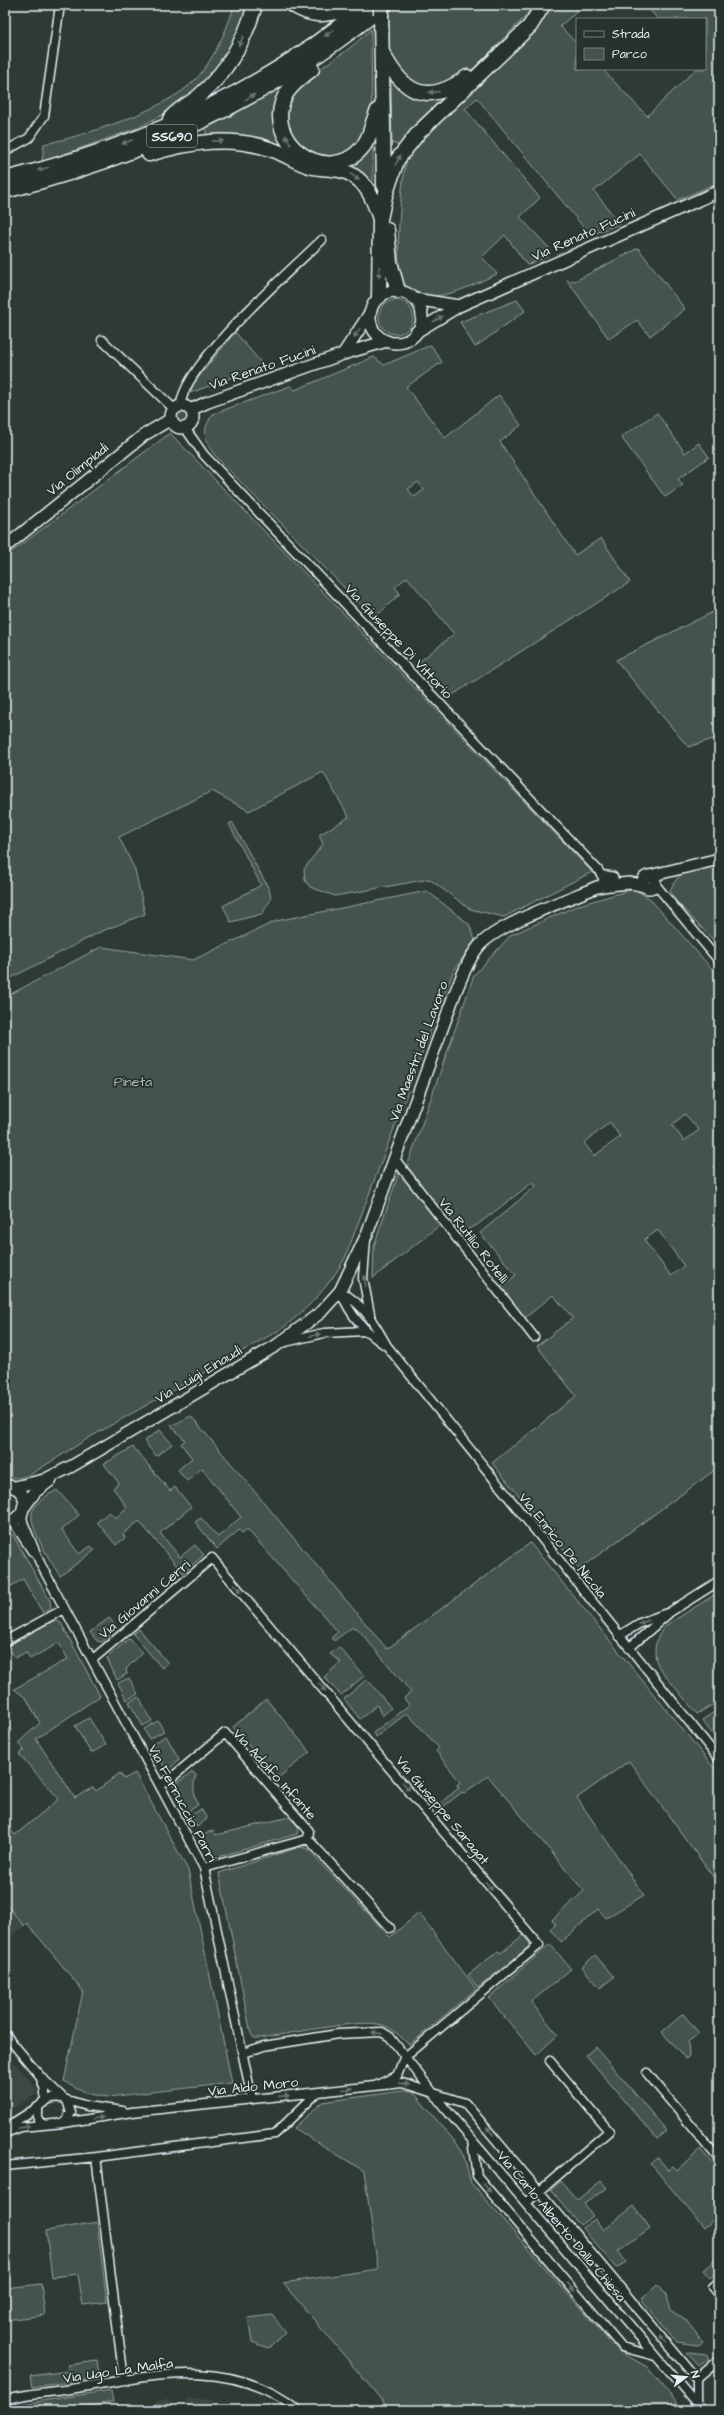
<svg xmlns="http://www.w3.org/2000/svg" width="724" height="2415" viewBox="0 0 724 2415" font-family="'Architects Daughter',sans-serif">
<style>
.built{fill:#3b4843}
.green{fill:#45524e;stroke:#96a2a3;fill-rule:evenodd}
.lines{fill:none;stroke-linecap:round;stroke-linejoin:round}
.street-casing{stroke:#e8f1f8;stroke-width:11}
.secondary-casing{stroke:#e8f1f8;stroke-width:14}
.highway-casing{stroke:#e8f1f8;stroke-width:17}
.street{stroke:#26332d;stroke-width:8}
.secondary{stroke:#26332d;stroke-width:11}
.highway{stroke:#26332d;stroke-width:14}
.highway-bridge-casing{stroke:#e8f1f8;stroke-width:17;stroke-linecap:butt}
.highway-bridge{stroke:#26332d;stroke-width:14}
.oneway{fill:#6a7674}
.labels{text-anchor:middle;stroke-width:3.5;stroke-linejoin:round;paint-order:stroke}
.shield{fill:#26332d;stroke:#aeb8bb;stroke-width:1}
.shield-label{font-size:13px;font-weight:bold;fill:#e8f1f8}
.street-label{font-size:14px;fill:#e8f1f8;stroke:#26332d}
.park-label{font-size:14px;fill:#afb9bc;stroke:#26332d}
</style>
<rect width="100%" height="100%" fill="#2e3b35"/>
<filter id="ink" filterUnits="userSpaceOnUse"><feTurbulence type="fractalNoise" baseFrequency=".025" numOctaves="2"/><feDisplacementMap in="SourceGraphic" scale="8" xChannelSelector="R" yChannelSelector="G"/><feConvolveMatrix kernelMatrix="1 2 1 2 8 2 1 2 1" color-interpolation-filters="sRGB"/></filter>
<g filter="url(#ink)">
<path class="built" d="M5 1903 24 1926 5 1942Z
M5 2052 37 2089V2094L5 2113Z
M186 2398 212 2400 210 2410H187Z
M169 2399V2410H156L155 2401Z"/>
<path class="green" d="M234 5H251L223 65 176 108 137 128 42 162 44 144C84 136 166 110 195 80 211 64 229 27 234 5Z
M396 5H533L526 16 473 69 447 86 423 87 400 73 389 49V11Z
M547 5H585L560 26 577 44V69H602L647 116 696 69H705V19H658L645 5H712L719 13V182L678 200 640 154 594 191 620 224 590 235 477 98 465 109 540 198 520 217 549 248 548 256 527 265 505 235 482 257 497 274C476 283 446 301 422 294 416 293 405 287 402 280 394 263 401 175 408 156 410 151 414 145 417 140Z
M371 29 372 122 360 147 333 159 306 153C300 146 290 137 287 129 276 92 319 70 343 53 353 46 362 37 371 29Z
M391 75 394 78 450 94 400 146 392 143Z
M289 83 283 95 289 150 207 136 205 129Z
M373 143V185L367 178 346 165Z
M638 248 685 309 650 336 637 320 609 339 567 280 575 281Z
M379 317a17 17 0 1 1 34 0a17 17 0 1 1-34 0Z
M517 300 525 311 475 347 460 322Z
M235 332 264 366 190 393 194 383Z
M431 345 442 362 406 387 445 438 499 395 521 425 500 442 575 555 601 538 630 582 451 696 419 662 454 634 407 577 395 587 400 594 374 618 232 473C214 454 194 440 213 414L290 386 295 390 374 357 384 365ZM418 482 424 490 414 497 408 489Z
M174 418a7 7 0 1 1 14 0a7 7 0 1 1-14 0Z
M657 413 685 453 699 443 709 457 678 479 683 485 665 497 621 437Z
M170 433 592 872 504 917 470 909 429 879 335 896 310 887 305 880 304 869 323 844 319 835 349 817 323 772 249 811 212 791 119 837 135 870 145 914 100 932 5 981V557Z
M719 609V737L688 747 616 660Z
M232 822 269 889 271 899 262 914 231 922 223 906 261 885 229 824Z
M719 863V946L675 900 670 891C679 867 697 868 719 863Z
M634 889 650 899 719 977V1467L579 1569 492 1463 576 1396 537 1346 573 1318 553 1295 525 1318 501 1287 516 1275 480 1233 536 1186 533 1182 477 1225 464 1231 450 1224 407 1167 474 975 511 935 579 905ZM685 1114 699 1130 684 1141 672 1125ZM610 1122 620 1137 594 1156 584 1143ZM658 1230 684 1266 671 1276 644 1240Z
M427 891 469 924 475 940 453 972 345 1258C328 1288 310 1306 283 1328L92 1436 33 1473C23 1478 14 1481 5 1473V997L101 947 193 960 276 921Z
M399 1172 440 1225 373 1278 374 1246Z
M191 1416 387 1649 530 1543 719 1774V1885L629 1761 577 1798 644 1895 606 1918 598 1909 561 1942 550 1929 555 1925 552 1920 584 1891 488 1776 464 1793 462 1792 438 1811 435 1807 459 1788 457 1785 460 1782 436 1751 439 1748 407 1713 376 1737 373 1733 409 1705 404 1698 411 1692 357 1628H351L334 1641 332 1637 338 1632 247 1529 242 1533 239 1530 217 1549 195 1522 201 1518 218 1537 241 1517 202 1468 187 1481 178 1470 192 1458 181 1444 185 1440 171 1426Z
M160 1430 172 1444 156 1456 144 1441Z
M133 1447 170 1491 175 1487 191 1507 160 1533 180 1557 195 1545 204 1555 183 1573 139 1521 123 1534 125 1538 116 1545 97 1522 109 1512 116 1518 127 1507 113 1488 119 1483 104 1464Z
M57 1490 79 1515 62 1530 79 1554 91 1546 95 1550 60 1576C52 1563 26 1525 33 1510 38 1500 48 1495 57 1490Z
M5 1530 13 1535 50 1601 51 1608 43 1613 23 1579 5 1590Z
M719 1592V1701L697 1714 660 1669C651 1654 655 1639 665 1626Z
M109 1618 118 1629 102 1642 97 1641 90 1632Z
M55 1620 61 1623 100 1696 36 1739 75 1798 93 1787 96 1791 120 1773 124 1779 135 1773 188 1870 232 2083 108 2097 89 2094 64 2081 83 1991 27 1923 24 1926 5 1903V1833L10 1829 15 1835 59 1799 19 1754 24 1750 18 1743 40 1723 26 1698 14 1689 68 1659 59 1643 30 1659 26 1652 15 1658 8 1646Z
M139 1629 168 1663 162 1668 133 1634Z
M128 1639 131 1640 142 1653 126 1669 127 1674 117 1680 107 1658Z
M339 1647 364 1676 341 1695 324 1677 341 1662 330 1654Z
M129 1678 138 1694 127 1700 118 1683Z
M367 1679 391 1708 382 1716 377 1705 360 1719 344 1699Z
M139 1697 152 1721 143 1726 129 1702Z
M266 1699 310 1752 277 1779 233 1727Z
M719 1709V1743L702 1720Z
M89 1718 106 1745 91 1753 75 1726Z
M158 1721 164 1731 149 1739 144 1729Z
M166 1736 179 1759 167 1772 152 1744Z
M193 1772 196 1775C192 1787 194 1794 198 1805L187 1812 173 1785Z
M201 1809 207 1819 197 1827 191 1815Z
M289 1817 297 1825 299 1830 297 1834 218 1857H214L202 1836 213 1830 216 1835Z
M300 1847 306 1848 390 1937 419 1913 476 1989 409 2045C401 2037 393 2028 382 2025 363 2018 283 2035 259 2038H254L251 2034 219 1873Z
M523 1935 531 1945 478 1988 468 1975 498 1951 501 1953Z
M550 1944 571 1969 531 2002 558 2035 536 2055 489 1998Z
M595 1955 614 1977 600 1988 582 1967Z
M683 2014 699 2033 688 2042 689 2056 686 2059 662 2032Z
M595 2047 667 2131 657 2139 586 2055Z
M402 2091 413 2092 462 2150 471 2183 617 2350 647 2367 683 2410H390L283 2283 378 2269 364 2171 294 2128 322 2102Z
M700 2149 719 2171V2215L704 2228 651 2164 658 2158 668 2170 673 2166 677 2170Z
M561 2181 577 2200 601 2181 607 2188 584 2204 593 2216 580 2225 551 2190Z
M634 2206 650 2228 618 2251 626 2262 616 2268 582 2228 595 2219 603 2230Z
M97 2222 107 2302 83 2305 78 2274 52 2277 46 2231Z
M719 2257V2270L710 2278 703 2270Z
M41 2284 45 2315 5 2320V2288Z
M657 2285 667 2297 671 2310 685 2319 703 2342 698 2345 677 2342 641 2300Z
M272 2315 286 2332 269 2348 252 2342 248 2318Z
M689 2352 706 2354 710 2358 699 2366 687 2353Z
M97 2361 100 2378 32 2387 30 2376 69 2371 68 2365Z
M111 2390 113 2402 74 2408V2410H11L10 2406Z"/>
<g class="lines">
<g class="street-casing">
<path id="street" d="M5 151 29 138 44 116 60 5
M102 340 174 409
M181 406C180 367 292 269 322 240
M185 428 204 455 598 870 604 879
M655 884 719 961
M394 1158 534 1337
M366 1239 363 1278 371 1319
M340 1291C365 1306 373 1321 387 1346L719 1759
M340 1291C351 1316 362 1329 385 1345
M281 1343 324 1333 365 1331
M22 1513 23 1522 40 1563 204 1868 252 2099
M9 1521 15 1525 32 1551
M619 1636 640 1623 670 1612 719 1581
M5 1641 64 1609
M629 1648 668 1614
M93 1659 212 1558 539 1945 404 2058 397 2076 377 2085
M160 1785 170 1779 225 1733 309 1831 308 1839 390 1928
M204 1868 308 1839
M5 2034 40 2076 62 2097
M243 2053 264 2046 338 2034 382 2032 390 2037 444 2107 702 2410
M647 2073 719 2159
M41 2079 45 2090V2101
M67 2100 87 2106 123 2111
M64 2123 132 2112 402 2083 465 2103 697 2379
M5 2128 38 2107
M5 2133 21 2127 64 2123 71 2113 67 2100C56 2094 47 2099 38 2107V2120L43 2124
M472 2140 477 2176 622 2347 655 2356
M5 2166 96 2157
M526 2203 609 2131 550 2061
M719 2282 713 2287 719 2294
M697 2379 719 2360
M697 2379V2405
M124 2380 96 2157 275 2134 317 2093
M5 2400C19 2394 54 2392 71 2389 150 2376 229 2355 298 2410"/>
</g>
<g class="secondary-casing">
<path id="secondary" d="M370 317a26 26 0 1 1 52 0a26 26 0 1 1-52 0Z
M414 299 459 306
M416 332 459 306 719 191
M343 354 370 313
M171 417a11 11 0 1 1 22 0a11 11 0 1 1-22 0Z
M190 410 208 402 343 354 387 341
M5 547 144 435 171 419
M649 876 719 859
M643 882a6 6 0 1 1 12 0a6 6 0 1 1-12 0Z
M612 885V878L606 877 604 882 608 885 631 883 645 886
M5 1486C16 1485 22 1491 25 1500L22 1513 14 1520H5
M15 1487 44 1480 72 1466 277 1345 320 1313 340 1291 367 1234 455 993C462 977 468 959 479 946 496 925 569 899 597 887L609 885
M25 1506 35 1492 51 1480"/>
</g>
<g class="highway-casing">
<path id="highway" d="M293 5C322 23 331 9 360 9
M381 14 384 185
M382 52C403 93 426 107 467 77
M312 69C302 77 292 84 286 94 260 141 326 188 361 149 372 137 371 123 378 110
M170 119C177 109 190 104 199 96 227 72 245 40 255 5
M149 154C190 142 231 135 273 150 285 154 296 162 309 166 319 169 329 168 339 170 364 175 373 197 380 219
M5 179C135 147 262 93 365 5
M5 191C145 156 273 97 385 5
M387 230 390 262 398 291
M379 297 380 219 385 196 397 160 419 132 530 26 543 5"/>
</g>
<use href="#street" class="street"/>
<use href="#secondary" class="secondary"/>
<use href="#highway" class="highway"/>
<g class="highway-bridge-casing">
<path id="highway-bridge" d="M381 5V14"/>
</g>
<use href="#highway-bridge" class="highway-bridge"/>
</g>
<defs><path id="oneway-solid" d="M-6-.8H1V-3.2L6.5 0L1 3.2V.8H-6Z"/></defs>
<g class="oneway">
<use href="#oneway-solid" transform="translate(329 33) rotate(143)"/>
<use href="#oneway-solid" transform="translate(241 41) rotate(116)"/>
<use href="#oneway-solid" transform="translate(434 92) rotate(175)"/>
<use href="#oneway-solid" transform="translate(250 97) rotate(-29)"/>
<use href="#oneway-solid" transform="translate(288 140) rotate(-120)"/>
<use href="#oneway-solid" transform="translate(218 141) rotate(1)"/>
<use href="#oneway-solid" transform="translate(127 142) rotate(159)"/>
<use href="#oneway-solid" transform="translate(398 160) rotate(-63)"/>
<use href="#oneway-solid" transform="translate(43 169) rotate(164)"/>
<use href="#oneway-solid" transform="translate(355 177) rotate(35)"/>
<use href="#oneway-solid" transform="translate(379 272) rotate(91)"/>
<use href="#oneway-solid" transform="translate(438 319) rotate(-32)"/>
<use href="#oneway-solid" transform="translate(357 333) rotate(126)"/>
<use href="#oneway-solid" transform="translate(365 1281) rotate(-97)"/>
<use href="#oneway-solid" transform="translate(315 1335) rotate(-14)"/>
<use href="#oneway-solid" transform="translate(238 1588) rotate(50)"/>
<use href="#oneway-solid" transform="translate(644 1622) rotate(157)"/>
<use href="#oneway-solid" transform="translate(322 1687) rotate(50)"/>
<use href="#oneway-solid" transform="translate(406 1786) rotate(50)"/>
<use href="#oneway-solid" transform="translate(489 1886) rotate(50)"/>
<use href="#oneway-solid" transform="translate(377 2033) rotate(-171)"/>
<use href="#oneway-solid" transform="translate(404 2084) rotate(8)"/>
<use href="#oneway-solid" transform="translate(347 2089) rotate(-7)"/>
<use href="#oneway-solid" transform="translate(284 2096) rotate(-5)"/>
<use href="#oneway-solid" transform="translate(98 2118) rotate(-7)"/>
<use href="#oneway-solid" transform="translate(24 2127) rotate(-12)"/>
<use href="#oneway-solid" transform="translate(490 2131) rotate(-130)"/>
<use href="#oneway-solid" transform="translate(487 2188) rotate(50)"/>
<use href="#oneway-solid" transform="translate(571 2287) rotate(50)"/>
<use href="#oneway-solid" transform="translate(663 2339) rotate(-130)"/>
</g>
</g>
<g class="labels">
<rect class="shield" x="147" y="125" width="50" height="22" rx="3"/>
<g class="shield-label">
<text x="172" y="141">SS690</text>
</g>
<g class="street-label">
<text transform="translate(583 234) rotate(-24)" y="5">Via Renato Fucini</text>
<text transform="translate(262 367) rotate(-19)" y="5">Via Renato Fucini</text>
<text transform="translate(77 469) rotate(-39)" y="5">Via Olimpiadi</text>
<text transform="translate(399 641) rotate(47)" y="5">Via Giuseppe Di Vittorio</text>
<text transform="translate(418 1051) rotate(-70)" y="5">Via Maestri del Lavoro</text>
<text transform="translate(474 1240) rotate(52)" y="5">Via Rutilio Rotelli</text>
<text transform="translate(198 1374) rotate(-31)" y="5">Via Luigi Einaudi</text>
<text transform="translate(563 1545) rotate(51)" y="5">Via Enrico De Nicola</text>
<text transform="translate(144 1599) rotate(-40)" y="5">Via Giovanni Cerri</text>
<text transform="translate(275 1774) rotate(48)" y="5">Via Adolfo Infante</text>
<text transform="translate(183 1803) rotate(62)" y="5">Via Ferruccio Parri</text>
<text transform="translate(443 1810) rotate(50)" y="5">Via Giuseppe Saragat</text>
<text transform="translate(253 2086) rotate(-6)" y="5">Via Aldo Moro</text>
<text transform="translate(562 2226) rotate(50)" y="5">Via Carlo Alberto Dalla Chiesa</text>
<text transform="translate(118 2370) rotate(-8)" y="5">Via Ugo La Malfa</text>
</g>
<g class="park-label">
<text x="133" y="1086">Pineta</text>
</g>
</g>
<rect width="724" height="2415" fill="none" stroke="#26332d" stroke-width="20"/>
<rect x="10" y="10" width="704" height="2395" fill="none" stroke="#e8f1f8" stroke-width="1.5" filter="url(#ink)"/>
<rect x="576" y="18" width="130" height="52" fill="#26332d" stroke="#747f7e"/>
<rect x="584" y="31" width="20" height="6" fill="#26332d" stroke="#747f7e"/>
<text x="612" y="38" font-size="12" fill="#e8f1f8">Strada</text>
<rect x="584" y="48" width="20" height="12" fill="#45524e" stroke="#747f7e"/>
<text x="612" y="58" font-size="12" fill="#e8f1f8">Parco</text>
<g transform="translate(686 2377) rotate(74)" stroke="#26332d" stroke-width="3" paint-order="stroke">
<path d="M0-3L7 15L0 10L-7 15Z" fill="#e8f1f8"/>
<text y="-6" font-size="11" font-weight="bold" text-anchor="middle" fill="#e8f1f8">N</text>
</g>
</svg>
